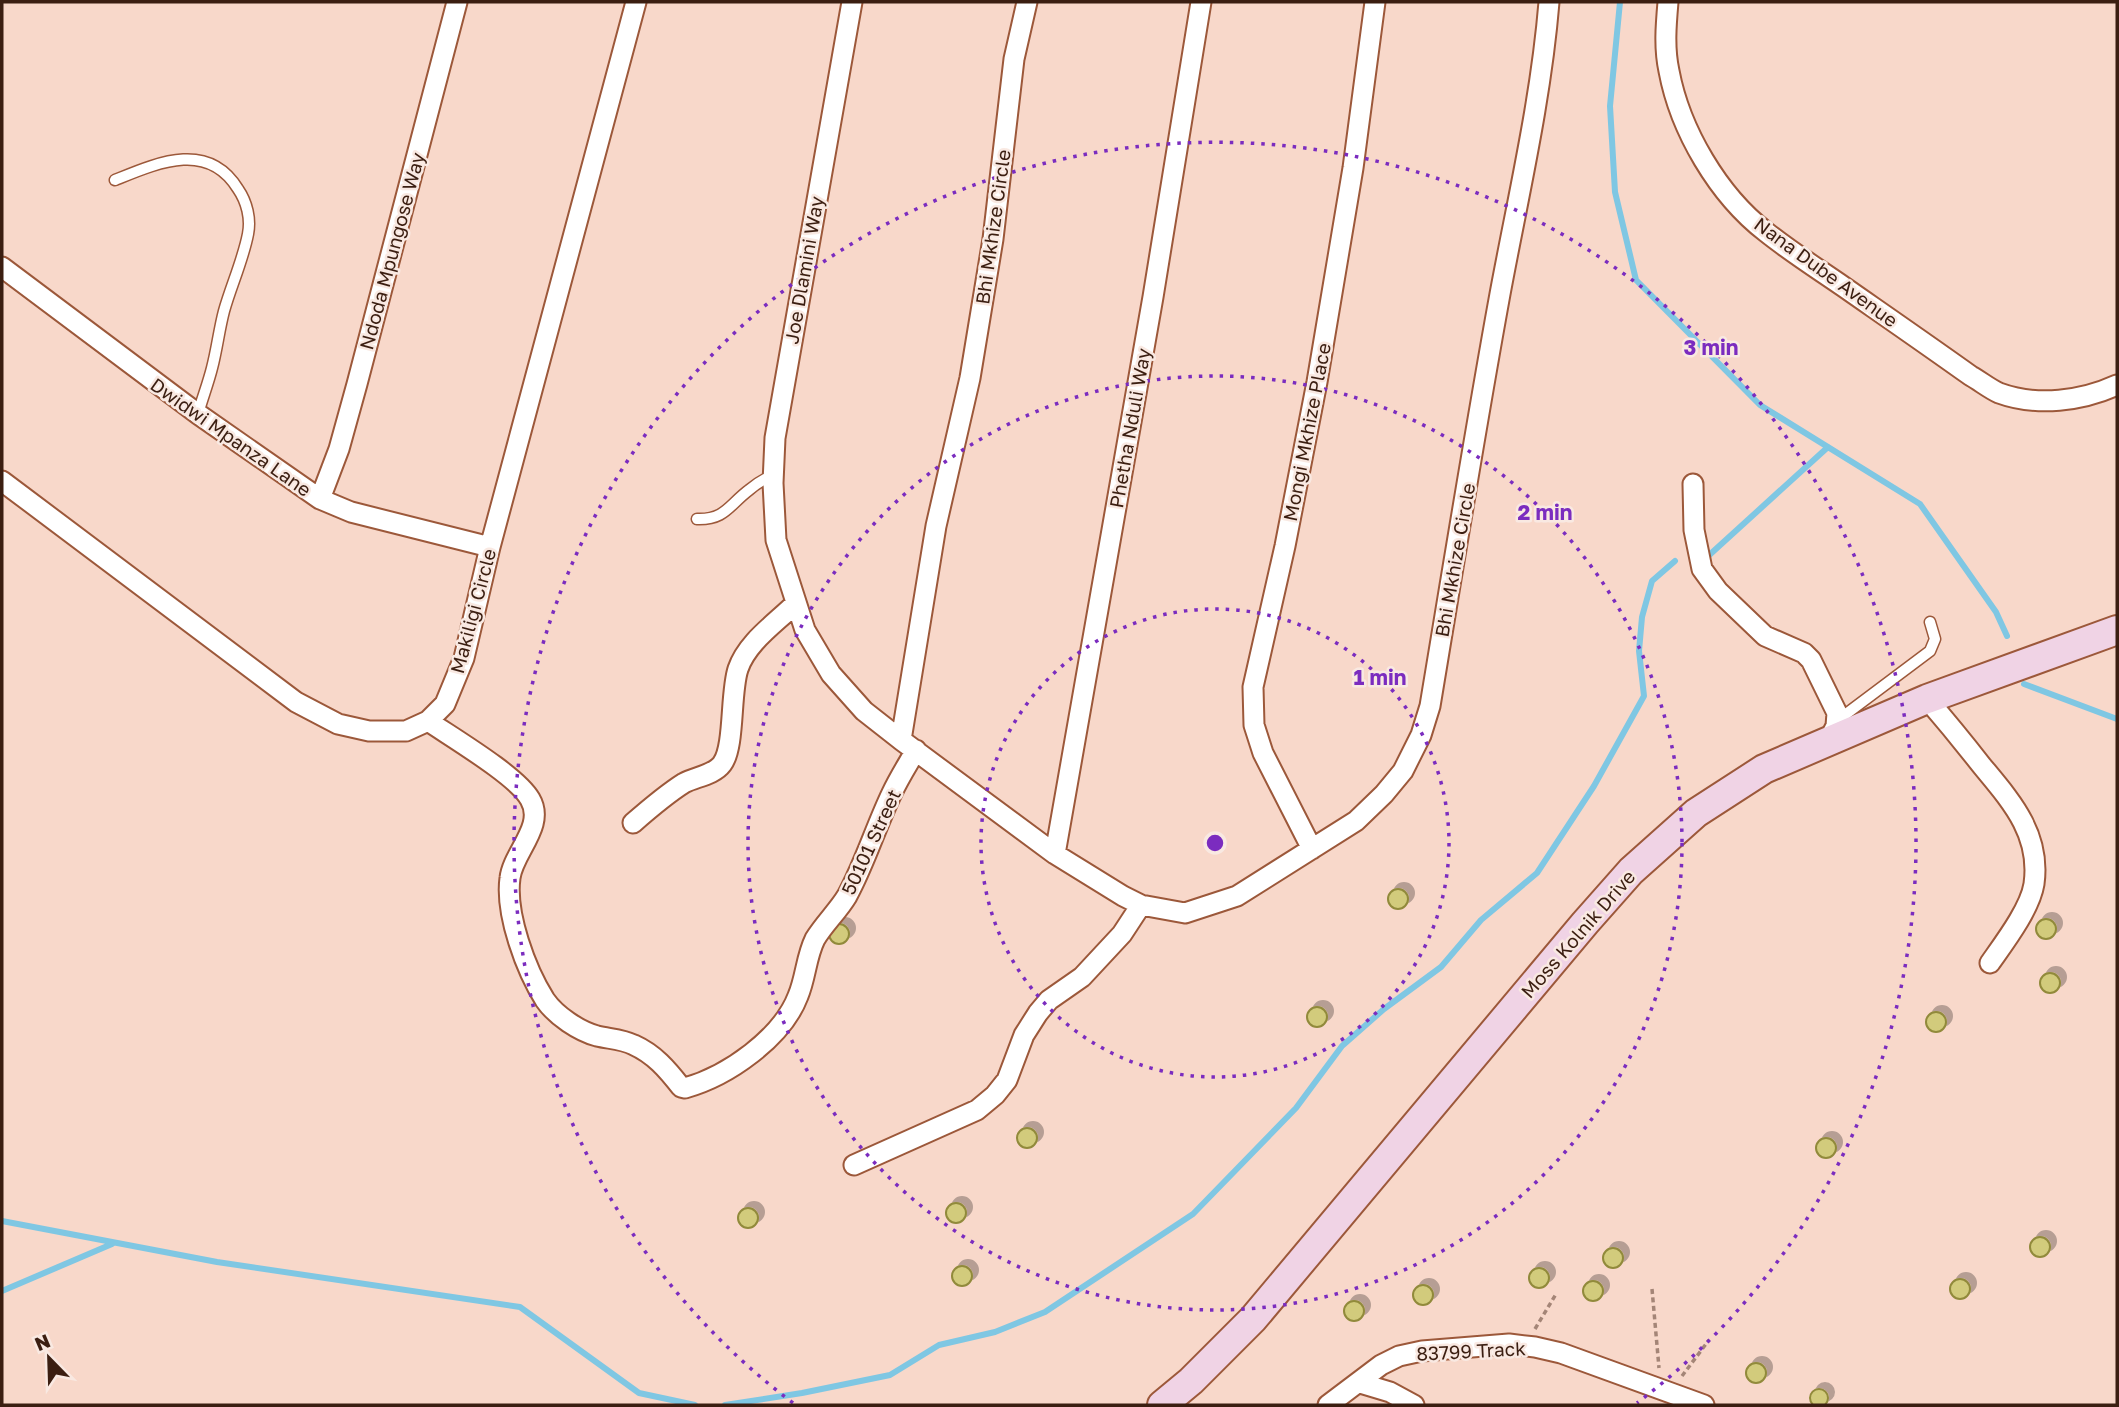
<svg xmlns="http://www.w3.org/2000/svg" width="2119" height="1407" viewBox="0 0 2119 1407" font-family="'Golos Text',sans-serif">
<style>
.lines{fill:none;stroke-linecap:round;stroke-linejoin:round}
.stream{stroke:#7fc7e3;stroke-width:6}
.building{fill:#d2cb7c;stroke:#918a3b;stroke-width:2;filter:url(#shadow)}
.lane-casing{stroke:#9c583a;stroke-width:13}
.street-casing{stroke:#9c583a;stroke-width:23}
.secondary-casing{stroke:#9c583a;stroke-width:32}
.path{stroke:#a48577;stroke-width:3.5;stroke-dasharray:5 3.5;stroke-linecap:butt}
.lane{stroke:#fff;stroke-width:10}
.street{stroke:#fff;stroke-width:19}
.secondary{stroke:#f0d3e5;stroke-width:28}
.ring{fill:none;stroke:#7b2cbf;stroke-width:3.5;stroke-dasharray:3.5 7}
.labels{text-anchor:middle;stroke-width:5;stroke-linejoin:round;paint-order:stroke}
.street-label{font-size:19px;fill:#3b1e11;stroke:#f9e9e2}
.centre{fill:#7b2cbf;stroke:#f9e9e2;stroke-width:3.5}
.ring-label{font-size:21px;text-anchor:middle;font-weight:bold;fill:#7b2cbf;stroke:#f9e9e2;stroke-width:5;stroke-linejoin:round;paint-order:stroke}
</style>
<defs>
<filter id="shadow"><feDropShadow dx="6" dy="-6" stdDeviation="0" flood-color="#0004"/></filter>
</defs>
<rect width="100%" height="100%" fill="#f8d8ca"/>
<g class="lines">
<path class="stream" d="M1620 2 1610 106 1615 192 1636 280 1760 405 1920 504 1996 612 2007 636
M1706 558 1828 447
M2024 684 2117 719
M2 1221 217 1262 520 1307 639 1393 695 1405
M2 1291 112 1244
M725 1405 802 1393 890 1375 939 1345 995 1332 1045 1312 1193 1214 1296 1108 1342 1046 1384 1009 1441 967 1481 920 1537 873 1594 786 1644 696 1639 651 1642 617 1652 581 1675 561"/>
</g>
<path class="building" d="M1388 899a10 10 0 1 1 20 0a10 10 0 1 1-20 0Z
M2036 929a10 10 0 1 1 20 0a10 10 0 1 1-20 0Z
M829 934a10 10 0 1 1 20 0a10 10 0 1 1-20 0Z
M2040 983a10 10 0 1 1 20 0a10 10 0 1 1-20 0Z
M1307 1017a10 10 0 1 1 20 0a10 10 0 1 1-20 0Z
M1926 1022a10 10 0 1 1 20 0a10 10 0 1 1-20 0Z
M1017 1138a10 10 0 1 1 20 0a10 10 0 1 1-20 0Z
M1816 1148a10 10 0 1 1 20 0a10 10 0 1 1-20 0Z
M946 1213a10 10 0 1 1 20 0a10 10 0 1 1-20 0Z
M738 1218a10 10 0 1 1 20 0a10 10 0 1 1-20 0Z
M2030 1247a10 10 0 1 1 20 0a10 10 0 1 1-20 0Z
M1603 1258a10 10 0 1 1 20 0a10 10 0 1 1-20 0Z
M952 1276a10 10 0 1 1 20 0a10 10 0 1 1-20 0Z
M1529 1278a10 10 0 1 1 20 0a10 10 0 1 1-20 0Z
M1950 1289a10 10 0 1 1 20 0a10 10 0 1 1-20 0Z
M1583 1291a10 10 0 1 1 20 0a10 10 0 1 1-20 0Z
M1413 1295a10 10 0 1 1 20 0a10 10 0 1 1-20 0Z
M1344 1311a10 10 0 1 1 20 0a10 10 0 1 1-20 0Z
M1746 1373a10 10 0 1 1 20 0a10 10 0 1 1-20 0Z
M1810 1398a9 9 0 1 1 18 0a9 9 0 1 1-18 0Z"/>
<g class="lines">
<g class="lane-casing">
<path id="lane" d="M115 180C157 163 208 140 238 189 247 202 251 219 248 234 243 260 231 286 224 311 219 330 217 349 212 368 208 384 202 399 198 414
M697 519C725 520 729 505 749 490 756 484 764 479 773 475
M1838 720 1930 651 1935 639 1930 622"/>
</g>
<g class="street-casing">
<path id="street" d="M852 2 775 438 773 483 776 540 805 630 831 674 864 711 901 740 1055 854 1123 896 1141 905 1185 913 1237 896 1356 821 1384 794 1403 771 1421 735 1430 706C1453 568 1475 431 1500 294 1518 197 1541 100 1549 2
M1668 2C1666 25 1664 48 1669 71 1680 130 1718 195 1766 232 1791 252 1818 269 1844 287 1887 317 1929 346 1971 376 1980 381 1990 389 1999 393 2037 407 2082 401 2117 385
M2 267 198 414 320 499 351 512 490 547
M2 481 296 702 338 724 369 731H406L428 721 445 704 464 658 490 547 636 2
M1693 484 1694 530 1702 569 1718 591 1765 636 1804 653 1811 660 1837 713 1836 726 1828 742
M320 499 339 449 357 384 457 2
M1927 699C1946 721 1964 743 1982 766 2011 801 2041 834 2034 884 2030 909 2004 943 1990 963
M428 721C453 738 517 776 530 799 546 826 513 852 510 878 505 914 526 970 545 1000 556 1016 579 1031 597 1036 610 1039 622 1039 634 1045 654 1054 667 1069 681 1087L685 1088C728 1076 782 1038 798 996 806 977 806 957 815 939 824 924 838 911 847 896 865 863 876 826 892 793 899 778 908 764 916 750
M901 740 936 526 970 378 993 239 1014 59 1027 2
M633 823C649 809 665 795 684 783 695 777 714 775 722 764 735 747 730 693 738 669 747 642 776 623 795 604
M1312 849 1263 753 1254 725 1253 687 1285 546 1317 382 1353 168 1375 2
M1055 854 1153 297 1201 2
M854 1165 977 1110 995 1095 1007 1080 1024 1035 1038 1013 1049 1000 1082 977 1122 934 1141 905
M1360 1383 1390 1392 1414 1405
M1328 1405 1381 1365 1399 1356 1422 1351 1509 1344 1535 1347 1561 1353 1704 1405"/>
</g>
<g class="secondary-casing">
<path id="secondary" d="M1162 1405 1191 1381 1253 1319 1585 923 1631 871 1696 813 1764 769 1927 699 2117 630"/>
</g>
<path class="path" d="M1652 1289 1659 1368
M1535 1329 1556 1294
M1682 1376 1709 1340"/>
<use href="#lane" class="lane"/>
<use href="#street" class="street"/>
<use href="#secondary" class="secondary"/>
</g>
<g class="ring">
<circle cx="1215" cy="843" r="234"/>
<circle cx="1215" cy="843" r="467"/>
<path d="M793 1403A701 701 0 1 1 1637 1403"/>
</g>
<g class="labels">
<g class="street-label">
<text transform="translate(993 227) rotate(-82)" y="7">Bhi Mkhize Circle</text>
<text transform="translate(392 251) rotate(-75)" y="7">Ndoda Mpungose Way</text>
<text transform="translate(804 270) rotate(-80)" y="7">Joe Dlamini Way</text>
<text transform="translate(1826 272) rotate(36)" y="7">Nana Dube Avenue</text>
<text transform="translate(1130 428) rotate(-80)" y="7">Phetha Nduli Way</text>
<text transform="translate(1307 432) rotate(-79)" y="7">Mongi Mkhize Place</text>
<text transform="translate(231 437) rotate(35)" y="7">Dwidwi Mpanza Lane</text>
<text transform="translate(1455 560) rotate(-80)" y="7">Bhi Mkhize Circle</text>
<text transform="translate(473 611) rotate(-75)" y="7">Makiligi Circle</text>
<text transform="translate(871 842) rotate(-65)" y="7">50101 Street</text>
<text transform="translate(1578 934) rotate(-49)" y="7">Moss Kolnik Drive</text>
<text transform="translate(1471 1351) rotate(-3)" y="7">83799 Track</text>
</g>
</g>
<circle cx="1215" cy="843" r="10" class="centre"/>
<g class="ring-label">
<text x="1711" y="355">3 min</text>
<text x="1545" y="520">2 min</text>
<text x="1380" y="685">1 min</text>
</g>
<rect width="2119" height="1407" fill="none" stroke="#3b1e11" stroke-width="7"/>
<g transform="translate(49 1358) rotate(337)" stroke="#f9e9e2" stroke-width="5" paint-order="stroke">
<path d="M0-5L12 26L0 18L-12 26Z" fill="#3b1e11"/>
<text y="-10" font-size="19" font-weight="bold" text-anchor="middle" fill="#3b1e11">N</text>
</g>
</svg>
